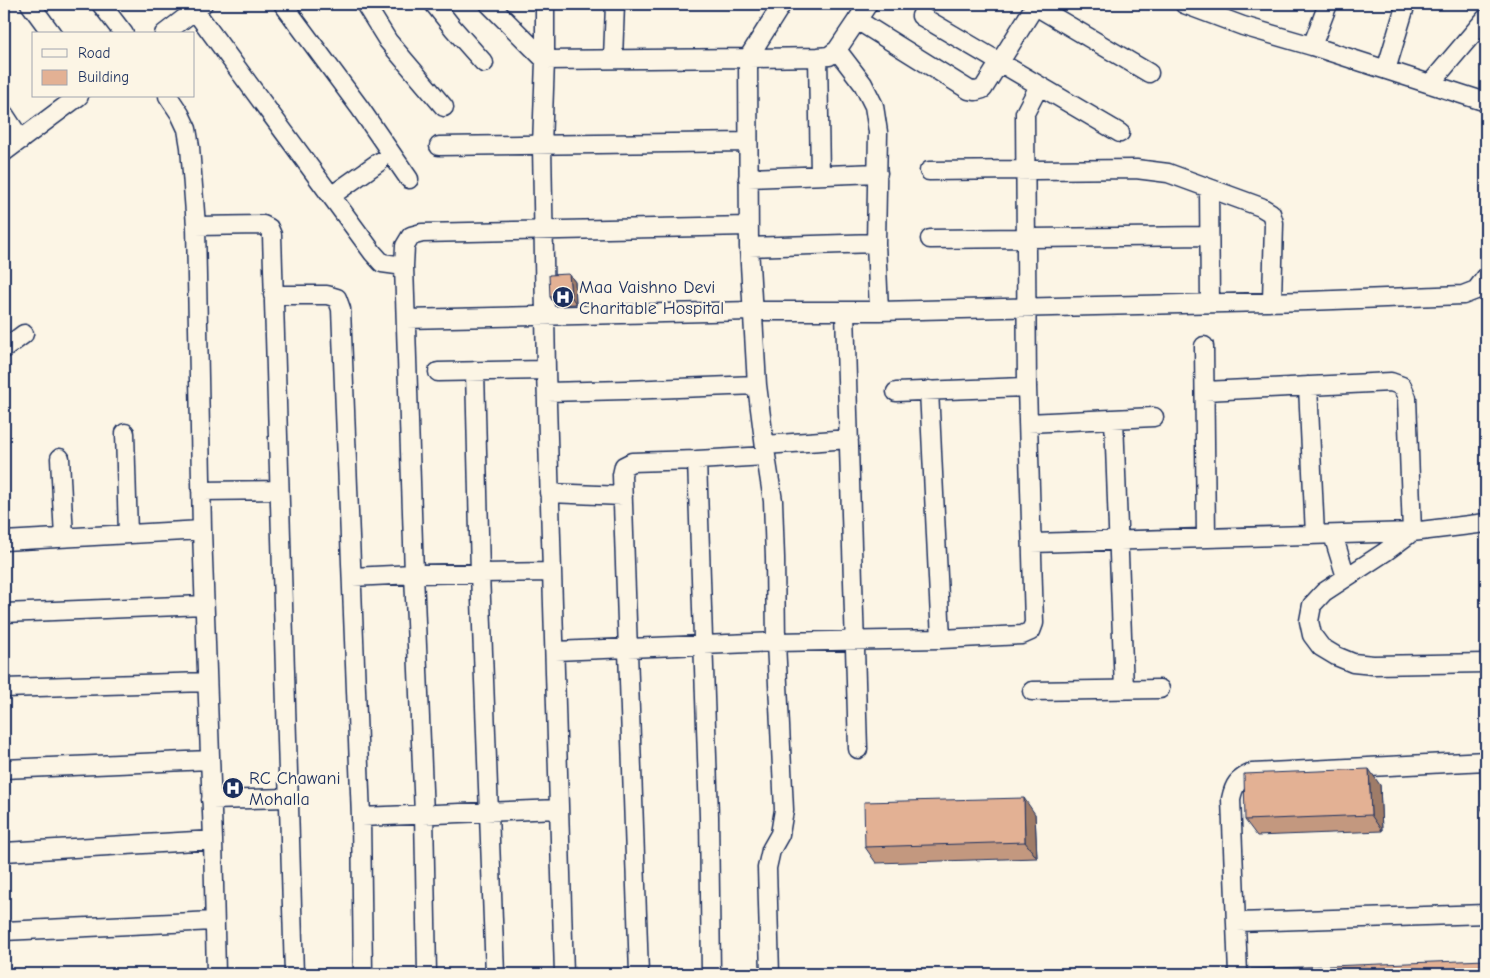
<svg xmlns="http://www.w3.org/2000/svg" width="1490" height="978" viewBox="0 0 1490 978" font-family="'Comic Neue',sans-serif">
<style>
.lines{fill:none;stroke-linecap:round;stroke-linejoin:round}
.minor-casing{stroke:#1b2f5e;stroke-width:21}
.minor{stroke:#fcf5e5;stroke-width:18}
.wall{fill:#c3987f;stroke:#1b2f5e}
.shaded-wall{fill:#9f7c68;stroke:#1b2f5e}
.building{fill:#e3b194;stroke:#1b2f5e}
.labels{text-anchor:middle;stroke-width:4.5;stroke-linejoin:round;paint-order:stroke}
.poi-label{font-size:18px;fill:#1b2f5e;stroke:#fcf5e5;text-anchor:start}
</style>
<rect width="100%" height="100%" fill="#fcf5e5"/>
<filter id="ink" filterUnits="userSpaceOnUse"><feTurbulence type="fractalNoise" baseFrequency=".02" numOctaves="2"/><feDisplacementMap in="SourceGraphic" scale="10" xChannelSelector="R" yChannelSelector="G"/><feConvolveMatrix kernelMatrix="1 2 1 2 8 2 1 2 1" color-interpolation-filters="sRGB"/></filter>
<g filter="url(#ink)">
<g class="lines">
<g class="minor-casing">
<path id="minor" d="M30 4 52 34
M101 4 124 34
M190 4 373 253 382 263 404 266
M283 4 360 108 409 179
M365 4 388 41 444 107
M434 4 453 28 484 63
M489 4 545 60 748 58 782 4
M545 4V60L542 146 546 370 564 974
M1032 4 1149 73
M1184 4 1243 26 1312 46 1486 102
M921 16 1120 133
M857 20 969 90 976 91 983 89 1036 4
M164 34 203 4
M1312 46 1328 4
M837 50 863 84 874 106 878 132 876 243 879 311
M818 57 820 175
M613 59 615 4
M1386 70 1404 10
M1430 84 1486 18
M168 96 180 114 187 129 190 147 196 226 202 530
M4 114 21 140
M439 146 747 142
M4 152 79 96
M929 171 1136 169 1168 173 1261 207 1271 213 1274 223 1272 301
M748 178 878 173
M1209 188 1210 303
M331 196 379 162
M196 226 263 225 269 228 272 235 294 974
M930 239 1209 236
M749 247 876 243
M273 295H327L337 298 341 309 361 817 363 974
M845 312 858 749
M406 319 752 311H879L1308 301 1463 295 1476 290 1486 277
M1204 346 1206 538
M4 349 24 334
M475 371 480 573 495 974
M438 372 546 370
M1308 386 1315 535
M929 390 941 639
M1205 391 1391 382 1402 386 1407 398 1412 532 1385 552 1324 592 1312 605 1309 621 1312 635 1321 647 1336 656 1353 663 1373 665 1486 663
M547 392 626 390 757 385
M896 392 1027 387
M1114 419 1124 690
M1028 423 1154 417
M125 433 128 534
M765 445 849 439
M766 456 773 501 775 558 776 642 784 810 780 834 771 850 767 868 770 974
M60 458 64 538
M201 491 279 490
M549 493 623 496
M1333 535 1346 577
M4 541 202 530 213 840 216 974
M1032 543 1412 532 1486 523
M352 577 414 574 552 572
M4 613 204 605
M555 651 776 642 941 639 1022 635 1031 631 1034 623 1027 387 1025 113 1039 86
M4 688 207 682
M1032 691 1160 689
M4 769 209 760
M211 800 288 798
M361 817 559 809
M4 852 213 840
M1237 922 1486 914
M4 931 214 921
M427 974 424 814 414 574 404 266 405 246 411 236 422 233 748 226
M639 974 622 475 624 466 632 462 697 460
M711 974 709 816 697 460 766 456 757 385 749 247 748 58 818 57 829 56 837 50 868 4
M1238 974 1231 799C1234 784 1238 779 1252 773L1486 761"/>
</g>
<use href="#minor" class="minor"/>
</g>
<path class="wall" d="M569 274 575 282 576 304 555 305 550 297Z
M1486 764V816L1482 810Z
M1380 785 1382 831 1257 836 1245 820Z
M1035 814 1037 858 876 863 865 847Z"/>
<path class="shaded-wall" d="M569 274 575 282 576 304 571 296Z
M1369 769 1380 785 1382 831 1371 815Z
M1024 798 1035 814 1037 858 1025 842Z"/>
<path class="building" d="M569 274 571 296 550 297 549 275Z
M1486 764V810H1482L1480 765Z
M1369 769 1371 815 1245 820 1244 774Z
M1024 798 1025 842 865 847 864 802Z
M1486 960V974H1251V969Z"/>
</g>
<defs>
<g id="hospital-disc" transform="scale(1.125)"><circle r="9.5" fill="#1b2f5e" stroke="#fcf5e5"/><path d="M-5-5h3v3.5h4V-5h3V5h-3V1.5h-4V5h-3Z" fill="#fff"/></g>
</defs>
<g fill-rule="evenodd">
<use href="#hospital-disc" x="563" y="297"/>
<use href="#hospital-disc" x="233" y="788"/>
</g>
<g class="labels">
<g class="poi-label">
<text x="579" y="293">Maa Vaishno Devi<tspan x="579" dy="21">Charitable Hospital</tspan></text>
<text x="249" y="784">RC Chawani<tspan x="249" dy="21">Mohalla</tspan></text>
</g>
</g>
<rect width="1490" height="978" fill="none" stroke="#fcf5e5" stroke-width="20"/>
<rect x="10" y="10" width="1470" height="958" fill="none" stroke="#1b2f5e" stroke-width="2" filter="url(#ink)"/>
<rect x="32" y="32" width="162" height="65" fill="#fcf5e5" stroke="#a2a6af"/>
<rect x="42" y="49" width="25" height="8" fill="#fcf5e5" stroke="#a2a6af"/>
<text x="78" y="58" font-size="15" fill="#1b2f5e">Road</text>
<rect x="42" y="70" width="25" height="15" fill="#e3b194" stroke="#a2a6af"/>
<text x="78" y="82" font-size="15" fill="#1b2f5e">Building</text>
</svg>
